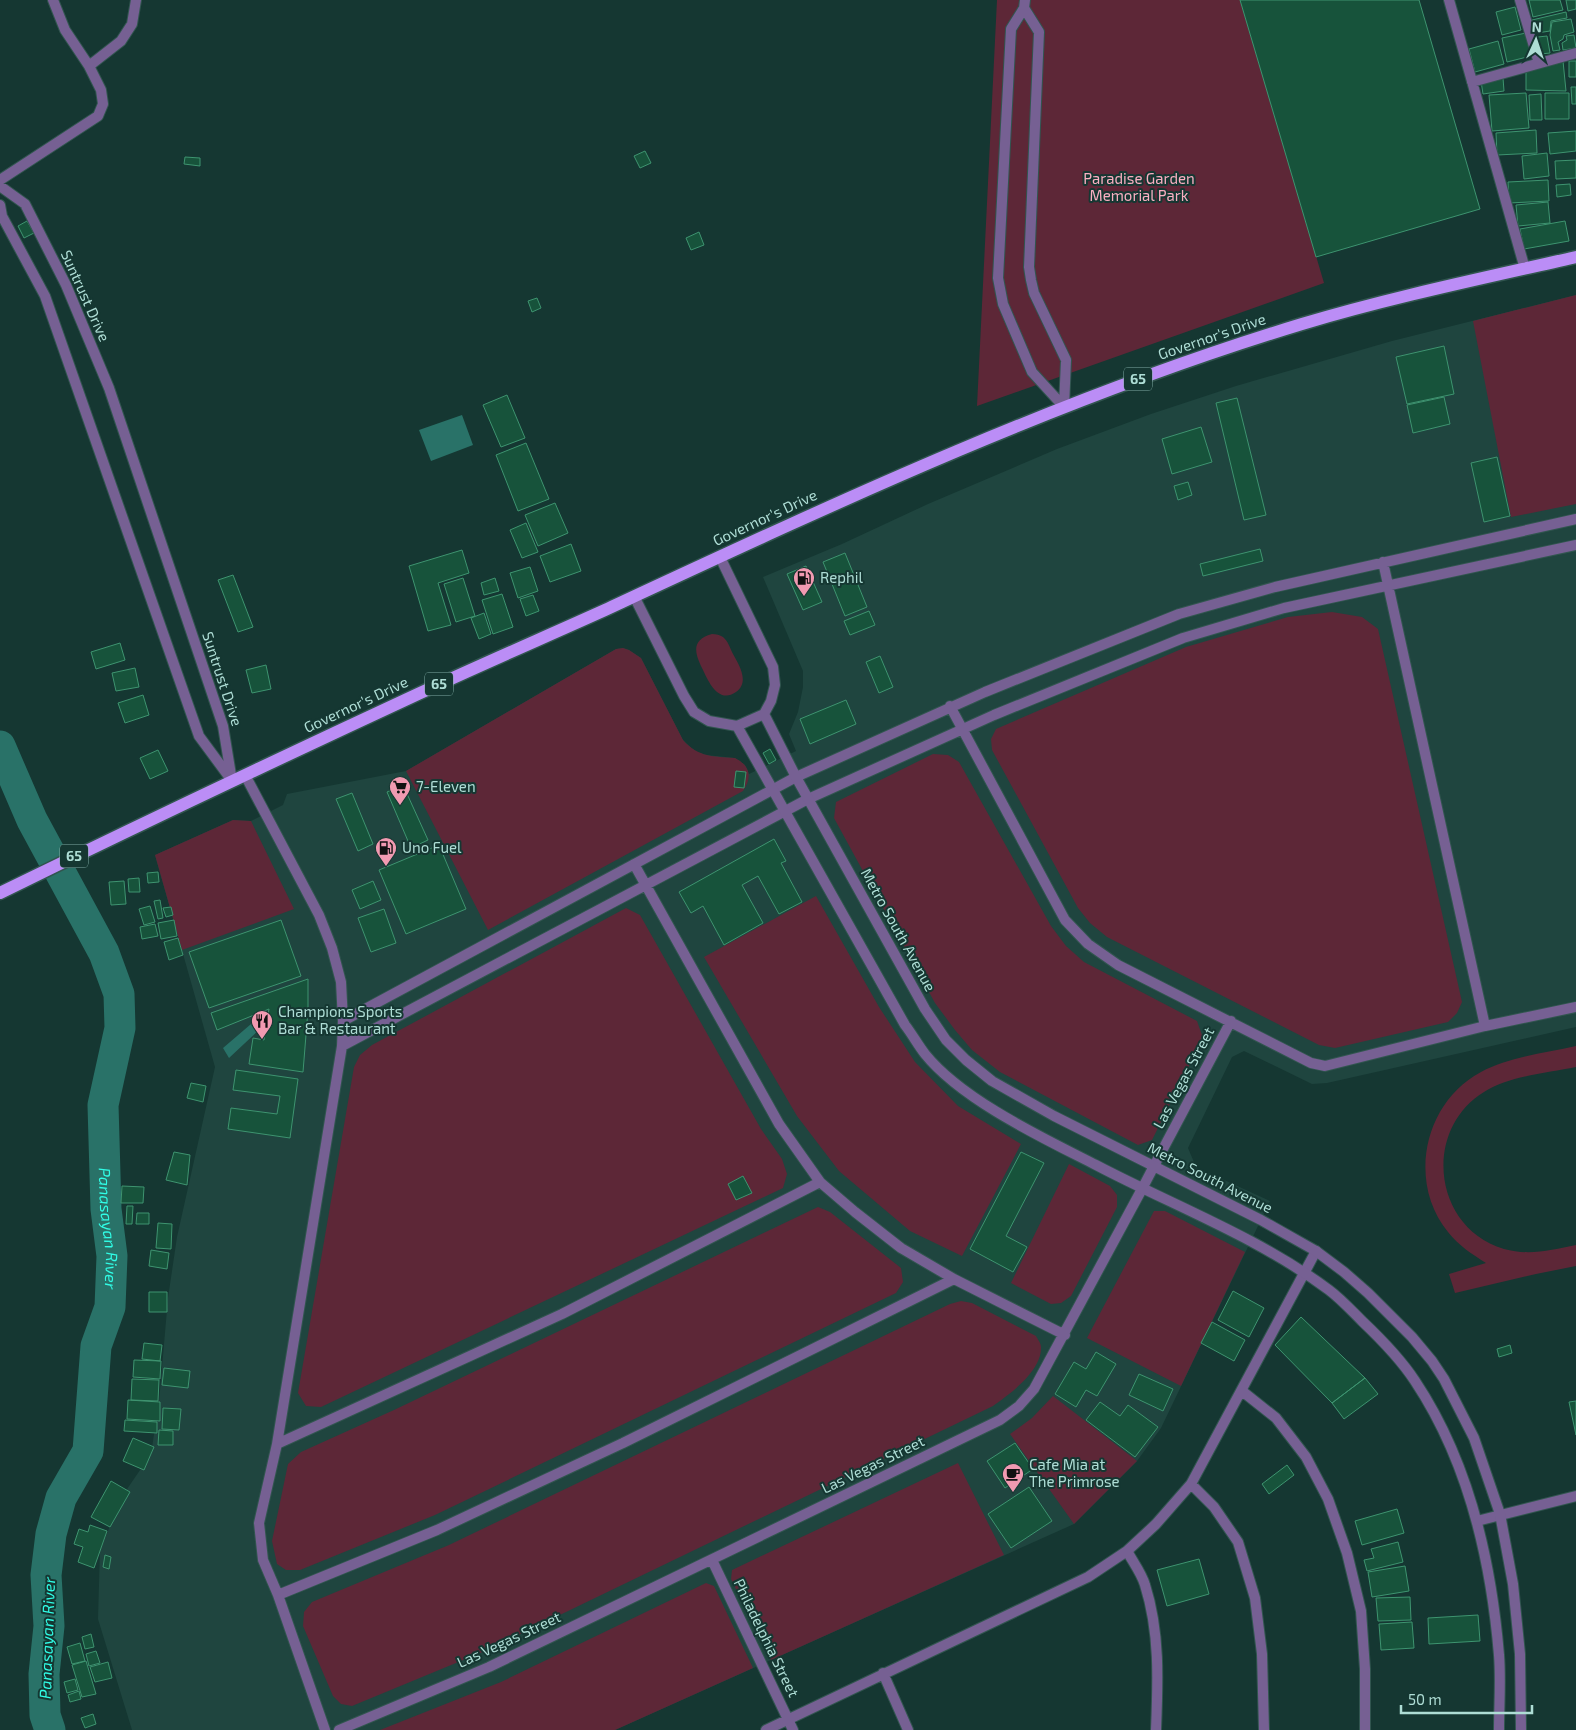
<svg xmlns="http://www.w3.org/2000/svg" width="1576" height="1730" viewBox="0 0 1576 1730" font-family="'Exo 2',sans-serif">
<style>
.built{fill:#1f453f}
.green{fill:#5d2737}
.water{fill:#297268}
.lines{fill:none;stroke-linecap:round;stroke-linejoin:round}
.river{stroke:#297268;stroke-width:31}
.building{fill:#17533b;stroke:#3e9470}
.minor-casing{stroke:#31554f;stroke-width:12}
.tertiary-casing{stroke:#31554f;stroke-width:12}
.primary-casing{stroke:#31554f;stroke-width:15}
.minor{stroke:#766093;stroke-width:10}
.tertiary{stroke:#766093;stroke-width:10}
.primary{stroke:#bb8df6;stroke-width:12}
.labels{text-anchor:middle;stroke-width:4;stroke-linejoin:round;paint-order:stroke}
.shield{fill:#153732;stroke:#80aba4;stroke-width:1}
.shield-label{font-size:14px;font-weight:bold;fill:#aeddd5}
.park-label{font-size:15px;fill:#fbafc2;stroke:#153732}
.street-label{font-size:15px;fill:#aeddd5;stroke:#153732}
.poi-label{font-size:15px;fill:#aeddd5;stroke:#153732;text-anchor:start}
.water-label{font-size:16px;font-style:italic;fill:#30fce5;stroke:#153732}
</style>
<rect width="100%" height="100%" fill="#153732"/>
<path class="built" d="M1576 295V1027L1327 1083 1312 1084 1244 1051 1232 1057 1188 1148 1196 1167 1270 1201 1161 1428 1137 1461 1074 1524 615 1730H132L98 1619 100 1550 123 1495 151 1454 159 1402 168 1298 177 1237 215 1067 155 855 233 820 251 821 283 805 287 794 406 771 616 649 623 648 629 650 641 658 683 740 689 746 697 752 706 755 735 758 745 765 749 774 796 751 789 734 798 712 803 687V671L763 577 842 544 928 504 1057 449 1151 414 1236 386 1392 341Z"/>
<path class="green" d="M997 0H1240L1324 283 977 406Z
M1576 295V504L1511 517 1473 321Z
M1332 612 1362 617 1378 629 1462 1002 1457 1013 1448 1022 1335 1048 1319 1045 1107 937 1090 923 1078 908 992 750 991 739 996 729 1186 647 1288 617Z
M712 634C716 634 720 635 723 637 728 641 730 648 733 654 739 665 750 682 736 692 719 704 709 683 703 670 695 654 690 640 712 634Z
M623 648 629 650 641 658 683 740C699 758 714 756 735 758 751 766 752 778 743 791L488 930 406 771 616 649Z
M933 754 948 755 959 762 1051 926 1066 946 1084 962 1197 1021 1203 1038 1152 1140 1138 1145 1000 1072 972 1050 955 1030 935 1003 834 818 836 802Z
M233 820 251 821 294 909 182 950 155 855Z
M816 896 879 1007 915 1062 958 1106 1021 1144 962 1256 910 1231 839 1171 797 1116 704 957Z
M626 908 640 915 761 1129 782 1159 787 1174 783 1188 321 1407 306 1406 298 1393 354 1067 360 1055 372 1045Z
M1576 1046V1067C1547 1073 1509 1076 1484 1092 1422 1130 1433 1228 1504 1249 1529 1256 1552 1250 1576 1245V1266L1536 1274 1455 1293 1449 1274 1486 1263C1472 1254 1459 1246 1448 1232 1407 1182 1424 1102 1481 1072 1509 1057 1545 1053 1576 1046Z
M1069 1164 1110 1186 1117 1195V1207L1071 1296 1061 1303 1051 1304 1011 1283Z
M818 1207 830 1212 901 1268 903 1282 896 1293 435 1515 300 1570H286L277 1564 272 1541 288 1464 301 1452 394 1410Z
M1154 1211H1165L1245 1252 1181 1386 1087 1338Z
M961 1301 972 1303 1036 1336C1038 1340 1041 1343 1041 1347 1042 1371 1010 1394 993 1406L485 1651 352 1706 341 1704 333 1696 303 1626 304 1612 312 1602 449 1545 950 1304Z
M1053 1396 1137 1461 1074 1524 1010 1434 1032 1418Z
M958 1463 1004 1555 771 1660 731 1579 732 1570Z
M706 1583 714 1586 753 1668 615 1730H380L501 1682Z"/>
<path class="water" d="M462 415 473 445 431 461 419 430Z
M264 1013 262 1027 229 1058 223 1048Z"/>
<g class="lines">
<path class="river" id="s1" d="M0 746 32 820 104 953 119 994 120 1028 103 1105 106 1209 112 1256 110 1307 96 1346 88 1451 61 1498 51 1534 46 1575 49 1626 44 1674 45 1715 50 1730"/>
</g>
<path class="building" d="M1240 0H1419L1480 209 1316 257Z
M1529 0H1560L1563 10 1533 17Z
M1566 0H1576V9L1568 11Z
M1515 7 1521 30 1502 35 1496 12Z
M1566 12 1567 18 1551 21 1550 31 1537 33 1532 20Z
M1571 19 1574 32 1564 35 1563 39 1558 42 1560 50 1553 51 1550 35 1552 22Z
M1526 33 1531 56 1507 62 1502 38Z
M1574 35 1576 48 1563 50 1562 43 1567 40 1566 36Z
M1547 36 1550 53 1541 54 1538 37Z
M1498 41 1504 64 1475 72 1469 49Z
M1563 61 1566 91 1526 90V71Z
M1569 61H1576V77H1569Z
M1503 78 1504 91 1483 94 1481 81Z
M1571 87H1576V104H1572Z
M1526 93 1529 128 1492 131 1489 95Z
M1545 93H1569V119H1545Z
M1541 94 1542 120H1530L1529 95Z
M1536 130 1537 153 1497 155 1496 133Z
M1576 131V151L1550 154 1548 133Z
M645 151 651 163 640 168 634 156Z
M1547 153 1549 176 1524 179 1522 156Z
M185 157 200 158V166L184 164Z
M1576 160V178L1556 179 1555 161Z
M1548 180 1549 201 1509 203 1508 182Z
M1570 184 1571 195 1557 197 1556 185Z
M1548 202 1550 223 1518 226 1516 205Z
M27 221 34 233 24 238 18 226Z
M1565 221 1569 241 1524 249 1520 229Z
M699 232 704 245 691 250 686 238Z
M537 298 541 308 532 312 528 301Z
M1444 346 1454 394 1407 404 1396 357Z
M507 395 525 438 501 447 483 405Z
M1444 397 1450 424 1413 433 1407 405Z
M1237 398 1266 515 1244 520 1216 403Z
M1201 427 1212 462 1172 474 1162 439Z
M526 443 549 499 518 511 496 455Z
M1497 457 1510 516 1484 522 1471 463Z
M1188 482 1192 495 1178 500 1174 486Z
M555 503 568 533 538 546 525 515Z
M526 523 538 552 522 558 510 530Z
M571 544 581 571 550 582 540 556Z
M1260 549 1263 561 1203 576 1200 564Z
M462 550 469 573 438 583 451 625 428 631 409 566Z
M845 553 867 607 845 616 823 562Z
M806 566 822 602 803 610 787 574Z
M530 567 538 591 518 598 510 573Z
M233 575 253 627 238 632 218 580Z
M463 578 475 616 456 622 444 584Z
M495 578 499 591 484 595 481 583Z
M502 594 513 627 493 634 482 600Z
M533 595 539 611 526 616 520 599Z
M869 611 875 625 850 635 844 621Z
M484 613 491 634 479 639 471 618Z
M120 643 125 660 96 669 91 652Z
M880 656 893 687 879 693 866 662Z
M266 665 271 689 252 693 246 670Z
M135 668 139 687 116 691 112 673Z
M143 695 149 715 125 723 118 703Z
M846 700 856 724 810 744 800 719Z
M770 749 776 760 769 764 763 753Z
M158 750 168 771 150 779 140 758Z
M736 771 746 772 744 788 734 787Z
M403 785 428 840 411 848 387 792Z
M352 793 373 844 358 851 336 799Z
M774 839 786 861 781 863 802 902 779 914 758 876 742 885 763 923 724 945 703 906 691 913 679 892Z
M439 845 466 909 406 934 379 870Z
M158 872 159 882 148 883 147 873Z
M139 878 140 892H129L128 879Z
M124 881 126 904 111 905 109 882Z
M373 881 381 900 360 909 352 890Z
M160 900 163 918 158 919 154 901Z
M150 906 155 922 144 925 139 909Z
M171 907 173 915 166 917 163 908Z
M384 909 396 943 371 952 358 918Z
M174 920 177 936 161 939 158 923Z
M281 920 301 976 209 1008 189 952Z
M155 924 158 936 142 939 140 927Z
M178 938 183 955 169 960 164 942Z
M308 979V1010L303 1072 249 1064 253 1038 264 1040 269 1009 217 1030 211 1013Z
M236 1070 298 1079 290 1138 228 1129 231 1108 277 1114 280 1096 233 1090Z
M191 1083 206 1086 203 1102 187 1098Z
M174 1152 190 1155 187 1185 166 1180Z
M1021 1152 1044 1163 1006 1236 1027 1247 1013 1272 970 1249Z
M743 1176 752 1193 736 1200 728 1184Z
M122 1186 144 1187 143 1203H121Z
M127 1206H133L132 1224H126Z
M137 1213H149V1224H136Z
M158 1223 172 1224 171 1249 156 1248Z
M151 1250 169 1253 167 1269 149 1266Z
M1233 1291 1264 1308 1249 1337 1218 1320Z
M149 1292H167V1312H149Z
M1301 1317 1365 1378 1332 1403 1275 1345Z
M1212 1322 1245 1340 1234 1361 1201 1343Z
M144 1343 162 1345 160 1361 142 1359Z
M1510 1345 1512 1353 1499 1357 1497 1349Z
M1096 1352 1116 1364 1097 1396 1086 1390 1076 1407 1055 1394 1074 1362 1086 1369Z
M134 1360 161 1361 160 1379 133 1377Z
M164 1368 190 1371 188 1388 162 1385Z
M1139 1374 1173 1389 1163 1411 1129 1395Z
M1365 1378 1378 1394 1344 1419 1332 1403Z
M132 1379 159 1380 158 1401 131 1400Z
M128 1400 160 1402V1421L127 1419Z
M1576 1401V1435L1569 1402Z
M1100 1402 1120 1416 1128 1405 1158 1427 1135 1457 1086 1420Z
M163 1408 181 1409 179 1430 162 1429Z
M125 1420 157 1422V1433L124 1431Z
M159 1430 173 1431V1445H158Z
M133 1438 154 1447 144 1470 123 1461Z
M1015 1443 1033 1469 1005 1488 987 1461Z
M1287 1465 1294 1475 1269 1494 1262 1484Z
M111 1481 130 1492 110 1527 91 1517Z
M1029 1487 1052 1521 1011 1548 988 1514Z
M1397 1509 1404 1533 1362 1545 1355 1521Z
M90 1525 107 1531 94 1568 78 1562 83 1547 74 1544 79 1529 88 1532Z
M1398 1542 1403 1562 1367 1571 1364 1560 1374 1558 1371 1549Z
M105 1555 111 1557 109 1569 103 1567Z
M1199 1559 1209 1594 1167 1606 1157 1570Z
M1405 1566 1409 1591 1372 1597 1368 1572Z
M1410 1597 1411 1620 1378 1621 1376 1598Z
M1478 1615 1480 1641 1429 1644 1428 1618Z
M1412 1622 1414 1648 1381 1650 1379 1624Z
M91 1634 94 1647 85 1649 82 1637Z
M80 1643 85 1661 72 1664 67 1647Z
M96 1651 100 1663 89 1666 86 1654Z
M86 1661 96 1694 82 1697 72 1665Z
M108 1662 112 1678 95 1682 90 1667Z
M75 1679 78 1690 67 1693 64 1682Z
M79 1691 81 1699 70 1702 68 1695Z
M93 1714 96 1724 85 1728 81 1718Z"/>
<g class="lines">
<g class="minor-casing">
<path id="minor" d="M1025 0 1024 8 1011 29 998 278 1003 304 1032 372 1064 407
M1449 0 1525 269
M1520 0 1539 63
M1024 8 1039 32 1029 267 1031 280 1034 293 1066 360 1064 407
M89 66 121 41 132 24 136 0
M1472 82 1576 53
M0 180 98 116 103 104 101 90 89 66 65 30 53 0
M0 186 25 204 66 285 109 388 223 726 232 781
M0 205 2 216 45 296 199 736 230 778
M1383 562 1485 1026
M950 706 1065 920 1088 944 1118 965 1311 1063 1325 1066 1485 1026 1576 1007
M245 775 319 915 332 948 341 982 343 1021 342 1046 277 1444 259 1523 263 1560 278 1595 325 1730
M634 864 779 1124 820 1182 855 1212 901 1248 954 1279 1065 1335
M343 1021 796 777 985 692 1179 614 1275 587 1576 519
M342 1046 808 799 994 715 1183 638 1284 608 1576 545
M1154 1166 1231 1021
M1242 1391 1276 1418 1306 1457 1328 1499 1347 1553 1361 1611 1365 1669V1730
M277 1444 562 1314 820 1182
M1191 1484 1214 1507 1238 1542 1255 1598 1262 1654 1264 1730
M1477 1521 1576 1496
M1127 1551C1133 1562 1142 1574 1145 1585 1160 1632 1158 1681 1156 1730
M712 1560 793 1730
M278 1595 437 1530 623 1443 954 1279
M883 1673 908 1730
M339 1730 489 1667 1000 1420 1019 1406 1034 1389 1142 1189
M766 1730 1088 1577 1127 1551 1156 1524 1191 1484 1316 1251"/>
</g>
<g class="tertiary-casing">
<path id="tertiary" d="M634 596 684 696 694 712 709 721 737 726 764 714 771 701 775 685 773 667 720 557
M764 714 796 777 925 1009 946 1040 966 1060 992 1081 1054 1116 1261 1220 1316 1251 1344 1272 1368 1293 1412 1337 1432 1361 1444 1379 1474 1438 1500 1514 1513 1584 1520 1654 1521 1730
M737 726 905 1025C912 1034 918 1045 925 1054 962 1100 1043 1138 1096 1165 1174 1206 1258 1237 1329 1290 1341 1299 1351 1310 1362 1321 1381 1339 1400 1358 1415 1381 1469 1462 1491 1559 1499 1655 1501 1680 1499 1705 1499 1730
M1142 1189 1154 1166"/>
</g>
<g class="primary-casing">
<path id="primary" d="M0 893C139 825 278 759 418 694 480 665 543 638 605 610 833 504 1061 397 1302 324 1392 297 1484 278 1576 257"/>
</g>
<use href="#minor" class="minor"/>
<use href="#tertiary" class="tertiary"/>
<use href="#primary" class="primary"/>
</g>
<defs>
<g id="fuel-pin" transform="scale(1.125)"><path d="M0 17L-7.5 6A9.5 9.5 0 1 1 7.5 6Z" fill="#f19ab1" stroke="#153732"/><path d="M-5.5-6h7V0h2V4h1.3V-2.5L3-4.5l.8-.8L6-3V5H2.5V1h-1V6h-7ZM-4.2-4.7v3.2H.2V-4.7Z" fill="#111"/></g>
<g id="supermarket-pin" transform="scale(1.125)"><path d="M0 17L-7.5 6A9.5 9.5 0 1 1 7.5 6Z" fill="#f19ab1" stroke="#153732"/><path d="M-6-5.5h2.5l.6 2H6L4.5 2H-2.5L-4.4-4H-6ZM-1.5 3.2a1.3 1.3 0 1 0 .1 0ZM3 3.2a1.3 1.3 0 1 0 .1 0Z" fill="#111"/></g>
<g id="restaurant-pin" transform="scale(1.125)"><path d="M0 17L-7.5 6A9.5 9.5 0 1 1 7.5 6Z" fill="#f19ab1" stroke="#153732"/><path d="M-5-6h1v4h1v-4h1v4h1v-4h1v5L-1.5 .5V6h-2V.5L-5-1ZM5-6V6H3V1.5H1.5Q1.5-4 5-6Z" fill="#111"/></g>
<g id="cafe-pin" transform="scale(1.125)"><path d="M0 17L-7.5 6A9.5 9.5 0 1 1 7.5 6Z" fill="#f19ab1" stroke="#153732"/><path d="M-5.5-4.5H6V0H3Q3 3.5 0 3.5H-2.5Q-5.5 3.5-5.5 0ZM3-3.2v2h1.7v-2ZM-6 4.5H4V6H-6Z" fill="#111"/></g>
</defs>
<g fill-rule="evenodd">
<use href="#fuel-pin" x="804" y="578"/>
<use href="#supermarket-pin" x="400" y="787"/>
<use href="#fuel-pin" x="386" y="848"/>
<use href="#restaurant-pin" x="262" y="1021"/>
<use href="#cafe-pin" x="1013" y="1474"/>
</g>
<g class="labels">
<g class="shield">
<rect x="1124" y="367.5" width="28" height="23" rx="4"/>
<rect x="425" y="672.5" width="28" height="23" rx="4"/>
<rect x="60" y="844.5" width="28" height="23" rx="4"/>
</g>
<g class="shield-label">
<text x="1138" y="384">65</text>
<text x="439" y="689">65</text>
<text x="74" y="861">65</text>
</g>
<g class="park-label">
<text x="1139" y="184">Paradise Garden<tspan x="1139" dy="17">Memorial Park</tspan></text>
</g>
<g class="street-label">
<text transform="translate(85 296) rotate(66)" y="5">Suntrust Drive</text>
<text transform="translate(1212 337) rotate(-19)" y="5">Governor's Drive</text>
<text transform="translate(765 518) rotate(-25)" y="5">Governor's Drive</text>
<text transform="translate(222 679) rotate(72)" y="5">Suntrust Drive</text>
<text transform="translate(356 705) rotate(-25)" y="5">Governor's Drive</text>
<text transform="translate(898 930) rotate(61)" y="5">Metro South Avenue</text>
<text transform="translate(1184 1078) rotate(-62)" y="5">Las Vegas Street</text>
<text transform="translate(1210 1178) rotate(27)" y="5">Metro South Avenue</text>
<text transform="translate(873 1465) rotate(-26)" y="5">Las Vegas Street</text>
<text transform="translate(766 1638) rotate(64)" y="5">Philadelphia Street</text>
<text transform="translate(509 1640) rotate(-25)" y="5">Las Vegas Street</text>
</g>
<g class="poi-label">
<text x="820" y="583">Rephil</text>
<text x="416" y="792">7-Eleven</text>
<text x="402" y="853">Uno Fuel</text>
<text x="278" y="1017">Champions Sports<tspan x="278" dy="17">Bar &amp; Restaurant</tspan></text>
<text x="1029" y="1470">Cafe Mia at<tspan x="1029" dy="17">The Primrose</tspan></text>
</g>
<g class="water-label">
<text dy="6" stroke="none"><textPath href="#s1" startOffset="512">Panasayan River</textPath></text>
<text transform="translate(47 1638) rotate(-88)" y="6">Panasayan River</text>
</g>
</g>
<g transform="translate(1536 40) rotate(3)" stroke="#153732" stroke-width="4" paint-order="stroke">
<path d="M0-4L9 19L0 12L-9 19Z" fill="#aeddd5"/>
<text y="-8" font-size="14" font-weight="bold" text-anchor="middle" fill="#aeddd5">N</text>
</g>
<path d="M1401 1705v8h131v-8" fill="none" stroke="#aeddd5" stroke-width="2.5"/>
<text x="1408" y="1705" font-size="15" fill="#aeddd5" stroke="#153732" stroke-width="4" paint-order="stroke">50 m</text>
</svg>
